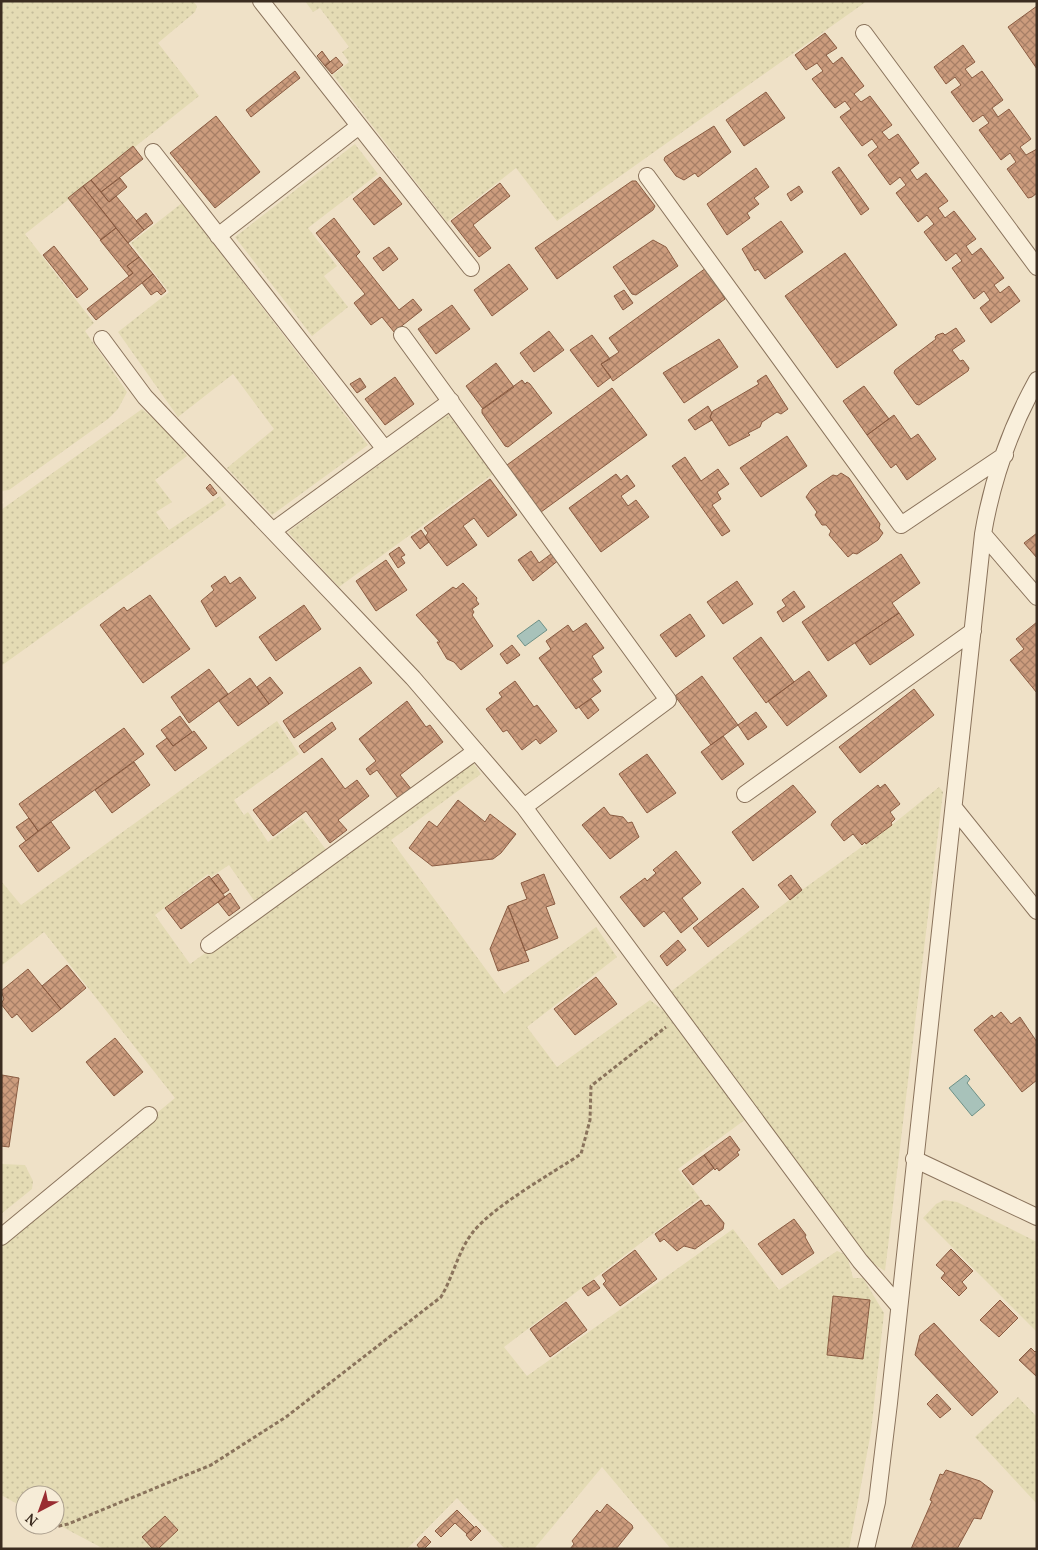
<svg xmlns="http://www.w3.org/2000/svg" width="1038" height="1550" viewBox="0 0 1038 1550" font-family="'PT Serif',serif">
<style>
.farmland{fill:url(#farmland-dots)}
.water{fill:#a8c2ba;stroke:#6e9187}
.building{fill:url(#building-cross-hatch);stroke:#8a5c42}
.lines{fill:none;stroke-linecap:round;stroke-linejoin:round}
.street-casing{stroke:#8a735c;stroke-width:18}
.path{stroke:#8a735c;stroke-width:3;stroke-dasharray:4 2.5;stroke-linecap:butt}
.street{stroke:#f9efdb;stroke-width:16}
</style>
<defs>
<pattern id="farmland-dots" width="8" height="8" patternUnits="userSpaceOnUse" patternTransform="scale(1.25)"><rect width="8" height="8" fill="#e4dbb4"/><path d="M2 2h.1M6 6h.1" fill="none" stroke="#c4bc9a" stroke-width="1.8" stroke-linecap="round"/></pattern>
<pattern id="building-cross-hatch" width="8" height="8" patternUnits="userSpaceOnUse" patternTransform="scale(1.25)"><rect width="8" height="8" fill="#cc9c7d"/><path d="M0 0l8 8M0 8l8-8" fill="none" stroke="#a77f66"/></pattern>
</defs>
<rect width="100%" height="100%" fill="#efe1c7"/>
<path class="farmland" d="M1 1H193L197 6 195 12 158 43 199 96 25 234 94 323 85 331 127 392 118 409 108 419 9 490 1 491Z
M305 1H867L557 221 516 168 447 222 333 75 349 62 342 52 349 47 320 8 313 12Z
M355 144 378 174 308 228 337 266 324 276 348 307 312 336 235 237Z
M182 203 368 445 272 515 227 468 274 429 233 374 178 417 118 332 169 292 131 243Z
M142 409 166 429 187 456 155 480 172 502 156 512 169 530 220 496 226 505 1 666V510Z
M448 414 493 474 339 587 288 532Z
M277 721 299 754 234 800 244 815 248 812 268 842 302 818 327 851 255 902 229 865 211 877 208 874 155 915 190 964 472 761 481 774 391 840 504 994 596 927 617 957 527 1027 557 1067 650 1000 669 1015 746 1119 678 1169 700 1198 504 1347 527 1376 733 1229 779 1290 837 1251 847 1255 853 1278H863L884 1313 871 1432 849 1549H671L602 1467 534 1549H505L457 1498 407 1549H104L55 1523V1495H25V1508L1 1495V1242L175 1098 44 932 1 966V881L21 905Z
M939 787 943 792 885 1271 869 1261 669 993 802 890 892 825Z
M1 1164 25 1165 33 1181 32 1189 1 1214Z
M944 1200 957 1202 1037 1242V1332L923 1218 936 1204Z
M1018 1397 1037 1417V1504L975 1437Z"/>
<path class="water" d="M539 620 547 630 525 646 517 636Z
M966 1075 970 1079 967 1083 985 1105 972 1116 949 1088Z"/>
<path class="building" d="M1037 6V69L1008 27Z
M825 33 837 48 826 55 833 64 842 57 864 86 854 94 861 102 870 96 892 125 882 132 889 140 898 134 919 163 910 170 917 180 926 173 948 201 938 208 945 218 954 211 976 239 966 246 972 255 981 248 1004 278 994 285 1000 293 1009 286 1020 301 991 323 980 308 990 300 984 291 974 299 952 268 962 261 956 253 946 261 924 232 934 224 927 215 918 222 896 193 906 185 900 177 890 185 868 155 878 147 872 139 862 146 840 117 851 109 845 101 835 108 812 79 823 71 817 63 806 70 795 55Z
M963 45 975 62 965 69 972 78 982 71 1003 100 992 108 998 117 1009 109 1031 139 1020 147 1026 155 1037 149V193L1032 197 1028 198 1007 169 1016 162 1010 153 1001 160 979 130 989 123 983 115 973 122 951 92 961 85 955 77 946 84 934 67Z
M322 51 330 62 325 66 317 56Z
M336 57 343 65 332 74 325 66Z
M295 71 300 78 251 117 246 110Z
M766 92 785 118 744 146 726 120Z
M216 116 260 172 215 208 170 153Z
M714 126 731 152 698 177 695 173 684 180 676 176 664 160 665 157Z
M133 146 143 159 101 192 91 180Z
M839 167 869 209 861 215 832 172Z
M756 168 769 187 754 198 759 204 747 213 750 218 727 235 707 204Z
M380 177 402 204 374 225 353 199Z
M120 178 127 187 109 202 101 192Z
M91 180 109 202 116 196 144 230 128 243 83 186Z
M632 181H636L655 206 653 210 557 279 535 248Z
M500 183 510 196 473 225 491 248 479 257 451 221Z
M83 186 116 228 101 240 68 198Z
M799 186 803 192 791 201 787 194Z
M146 213 153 223 144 230 136 221Z
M334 218 360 252 356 256 399 310 413 299 422 310 394 332 382 317 371 325 354 303 365 294 316 233Z
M781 221 803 252 765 279 758 269 755 271 742 249Z
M116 228 139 257 127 266 133 273 129 276 100 240Z
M653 240 666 247 678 266 636 295 632 294 613 267Z
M54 246 88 289 77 298 43 255Z
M389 247 398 259 383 271 373 258Z
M845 253 897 325 837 368 785 296Z
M139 257 153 274 96 320 87 309 133 273 127 266Z
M509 264 528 289 492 316 474 290Z
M706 268 725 299 613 381 601 364 619 352 609 338Z
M153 274 166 291 161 295 157 291 151 295 142 283Z
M624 290 633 303 623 310 614 296Z
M452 305 470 329 436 354 418 329Z
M956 328 965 341 952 350 960 361 963 360 969 368 968 371 919 405 916 404 894 373 895 370 936 339 935 337 937 335 943 333 945 335Z
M549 331 564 350 534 372 520 353Z
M592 335 610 359 601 364 611 377 598 387 570 350Z
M719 339 738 367 684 403 663 373Z
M496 363 514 387 483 409 466 386Z
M766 375 788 409 781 414 777 412 762 422 760 427 748 433 750 435 729 446 710 417 713 411 759 384 757 381Z
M395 377 414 404 385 425 365 399Z
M360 378 366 387 357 393 350 384Z
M522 380 525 384 527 382 530 384 552 413 508 447 505 446 482 413V409Z
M864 386 889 419 867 435 843 401Z
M612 388 647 435 541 512 507 465Z
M708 406 712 413 710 417 712 420 695 430 688 420Z
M894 415 911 439 918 434 936 459 907 480 896 464 891 468 867 435Z
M787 436 807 466 761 497 740 468Z
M685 457 701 481 718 469 729 484 717 492 721 499 712 505 730 531 722 536 672 466Z
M841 473 849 478 880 524 879 528 883 533 878 540 857 554 853 553 848 557 829 535 831 531 826 525H822L815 515 817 512 806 497 811 490 833 475 837 476Z
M616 474 621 480 627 475 635 486 621 496 628 506 636 500 649 517 601 552 569 508Z
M490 479 517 515 488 537 474 518 463 526 477 545 447 566 425 537 428 533 424 528Z
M210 484 217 493 213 496 206 488Z
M421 530 429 542 420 549 411 537Z
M1037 533V558L1024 543Z
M399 547 405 555 401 557 405 563 398 568 389 554Z
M531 551 539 563 555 551 560 559 533 581 518 560Z
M901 554 920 583 892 603 899 613 828 661 802 622Z
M386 560 407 590 376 611 356 581Z
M225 576 230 584 240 577 256 598 216 627 201 601 214 590 211 586Z
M737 581 753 604 723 624 707 602Z
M463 583 477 598 476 600 479 604 472 609 474 612 472 615 493 646 461 670 454 662 447 659 437 642H440L416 615 453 587 456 589Z
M794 591 805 607 783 622 777 612 786 606 782 600Z
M150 595 190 649 143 683 100 625 124 607 127 611Z
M304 605 321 629 276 661 259 637Z
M899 613 914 635 870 665 855 643Z
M690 614 705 636 676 657 660 635Z
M1037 622V693L1010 660 1024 649 1016 639Z
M586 623 604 648 592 656 602 672 592 679 601 691 576 709 539 658 551 649 546 641 568 625 573 632Z
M761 637 794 682 766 703 733 658Z
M512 645 520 655 507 664 500 654Z
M360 667 372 683 294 738 283 721Z
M209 669 228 694 189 723 171 697Z
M809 671 827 696 787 726 768 701Z
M702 676 738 725 711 745 675 696Z
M270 677 283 693 269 704 257 687Z
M250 678 269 704 238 726 219 701Z
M515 681 534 707 537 705 557 731 540 744 536 739 522 750 507 730 503 732 486 709 502 697 499 693Z
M914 689 934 715 860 773 839 747Z
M591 699 599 710 588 719 579 707Z
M407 701 426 727 430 725 443 742 400 775 412 790 398 798 377 770 370 775 366 769 376 761 359 739Z
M756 712 767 727 748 740 738 725Z
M180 716 192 732 173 746 161 730Z
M332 722 336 729 304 753 299 746Z
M124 728 144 754 38 831 19 804Z
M194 731 207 748 175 771 156 746 167 738 173 746Z
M723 736 744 764 722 780 701 752Z
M647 754 676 793 647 813 619 774Z
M322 758 345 789 357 780 369 796 338 820 347 830 330 843 306 811 273 836 253 810Z
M134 762 150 785 112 813 95 790Z
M885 784 900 804 890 812 895 819 891 823 892 825 866 844 865 842 862 845 853 834 844 841 831 825 833 821 878 785 880 788Z
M793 785 816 812 753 861 732 832Z
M458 800 485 822 490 814 516 834 501 853 493 859 432 866 409 848 429 821 437 827Z
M604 807 610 815 623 817 628 823 632 822 639 837 610 859 582 825Z
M29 818 38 831 26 841 16 827Z
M51 822 70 848 38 872 19 846Z
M676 851 701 883 682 898 698 919 681 933 664 911 644 927 620 897 645 878 647 881 656 873 653 870Z
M218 874 229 890 223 894 211 879Z
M544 874 555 904 546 907 558 938 525 951 508 906 527 899 521 883Z
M791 875 802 890 790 900 778 885Z
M209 876 225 897 181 929 165 908Z
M743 888 759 907 708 947 693 928Z
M230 893 240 908 229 916 218 902Z
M508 906 529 961 498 971 490 949Z
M678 940 686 950 667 966 660 956Z
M67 965 86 988 61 1009 42 986Z
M28 969 61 1009 32 1032 17 1014 12 1018 1 1004 4 999 1 991Z
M596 977 617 1004 575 1035 554 1009Z
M1001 1012 1011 1024 1020 1017 1037 1042V1080L1022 1092 974 1030 992 1015 994 1018Z
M115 1038 143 1072 114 1096 86 1062Z
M2 1075 19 1078 9 1147 1 1146Z
M730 1136 740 1150 737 1152 739 1155 719 1171 717 1168 715 1170 704 1155Z
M704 1155 714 1168 693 1185 682 1171Z
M701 1200 705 1206 709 1205 724 1223 723 1229 695 1249 684 1246 677 1251 664 1239 660 1242 655 1234Z
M794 1219 806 1235 805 1237 814 1253 782 1275 758 1244Z
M951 1249 973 1271 962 1282 967 1288 959 1296 941 1278 945 1273 936 1265Z
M635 1250 657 1279 620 1306 603 1284 606 1281 602 1275Z
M594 1280 600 1288 588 1296 582 1288Z
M833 1296 870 1300 863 1359 827 1355Z
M1000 1300 1018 1318 999 1337 980 1320Z
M566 1302 587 1330 550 1357 530 1329Z
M934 1323 998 1392 972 1416 915 1355 920 1335Z
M1031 1348 1035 1352 1037 1350V1377L1019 1360Z
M937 1394 951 1409 940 1418 927 1404Z
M946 1470 980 1481 993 1491 981 1519 974 1518 957 1549H911L932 1501 930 1500 940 1474 943 1475Z
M607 1504 632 1525 633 1528 616 1549H570L574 1544 572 1541 597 1510 600 1513Z
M457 1510 474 1527 467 1534 455 1523 441 1537 435 1531Z
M165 1516 178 1530 158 1549H153L142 1537Z
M476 1526 481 1531 471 1541 466 1535Z
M425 1536 431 1542 424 1549H420L417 1545Z"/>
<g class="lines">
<g class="street-casing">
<path id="street" d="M261 1 471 268
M864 33 1037 267
M153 152 384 448
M647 176 901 525 1005 455
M218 236 359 126
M402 335 668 700 524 807
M102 339 145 397 413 678 524 807 860 1261 898 1305
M274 530 451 401
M983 534 1037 597
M745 794 973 631
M955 809 1037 911
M209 945 476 751
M914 1159 1037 1217
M1 1237 149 1115
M866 1549 877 1502 889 1403 983 534C992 481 1011 427 1037 380"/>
</g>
<path class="path" d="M33 1532 68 1524 211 1465 286 1417 441 1297C453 1277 458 1251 473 1232 495 1205 551 1174 581 1154L590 1120 591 1086 666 1027"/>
<use href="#street" class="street"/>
</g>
<rect width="1038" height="1550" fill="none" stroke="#3b2c20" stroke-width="5"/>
<g transform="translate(40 1510) rotate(221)"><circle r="24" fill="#f6ecd7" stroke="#ab9f8e"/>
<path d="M0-4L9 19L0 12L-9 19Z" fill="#992c31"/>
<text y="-8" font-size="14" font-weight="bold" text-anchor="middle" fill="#3b2c20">N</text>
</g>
</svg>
